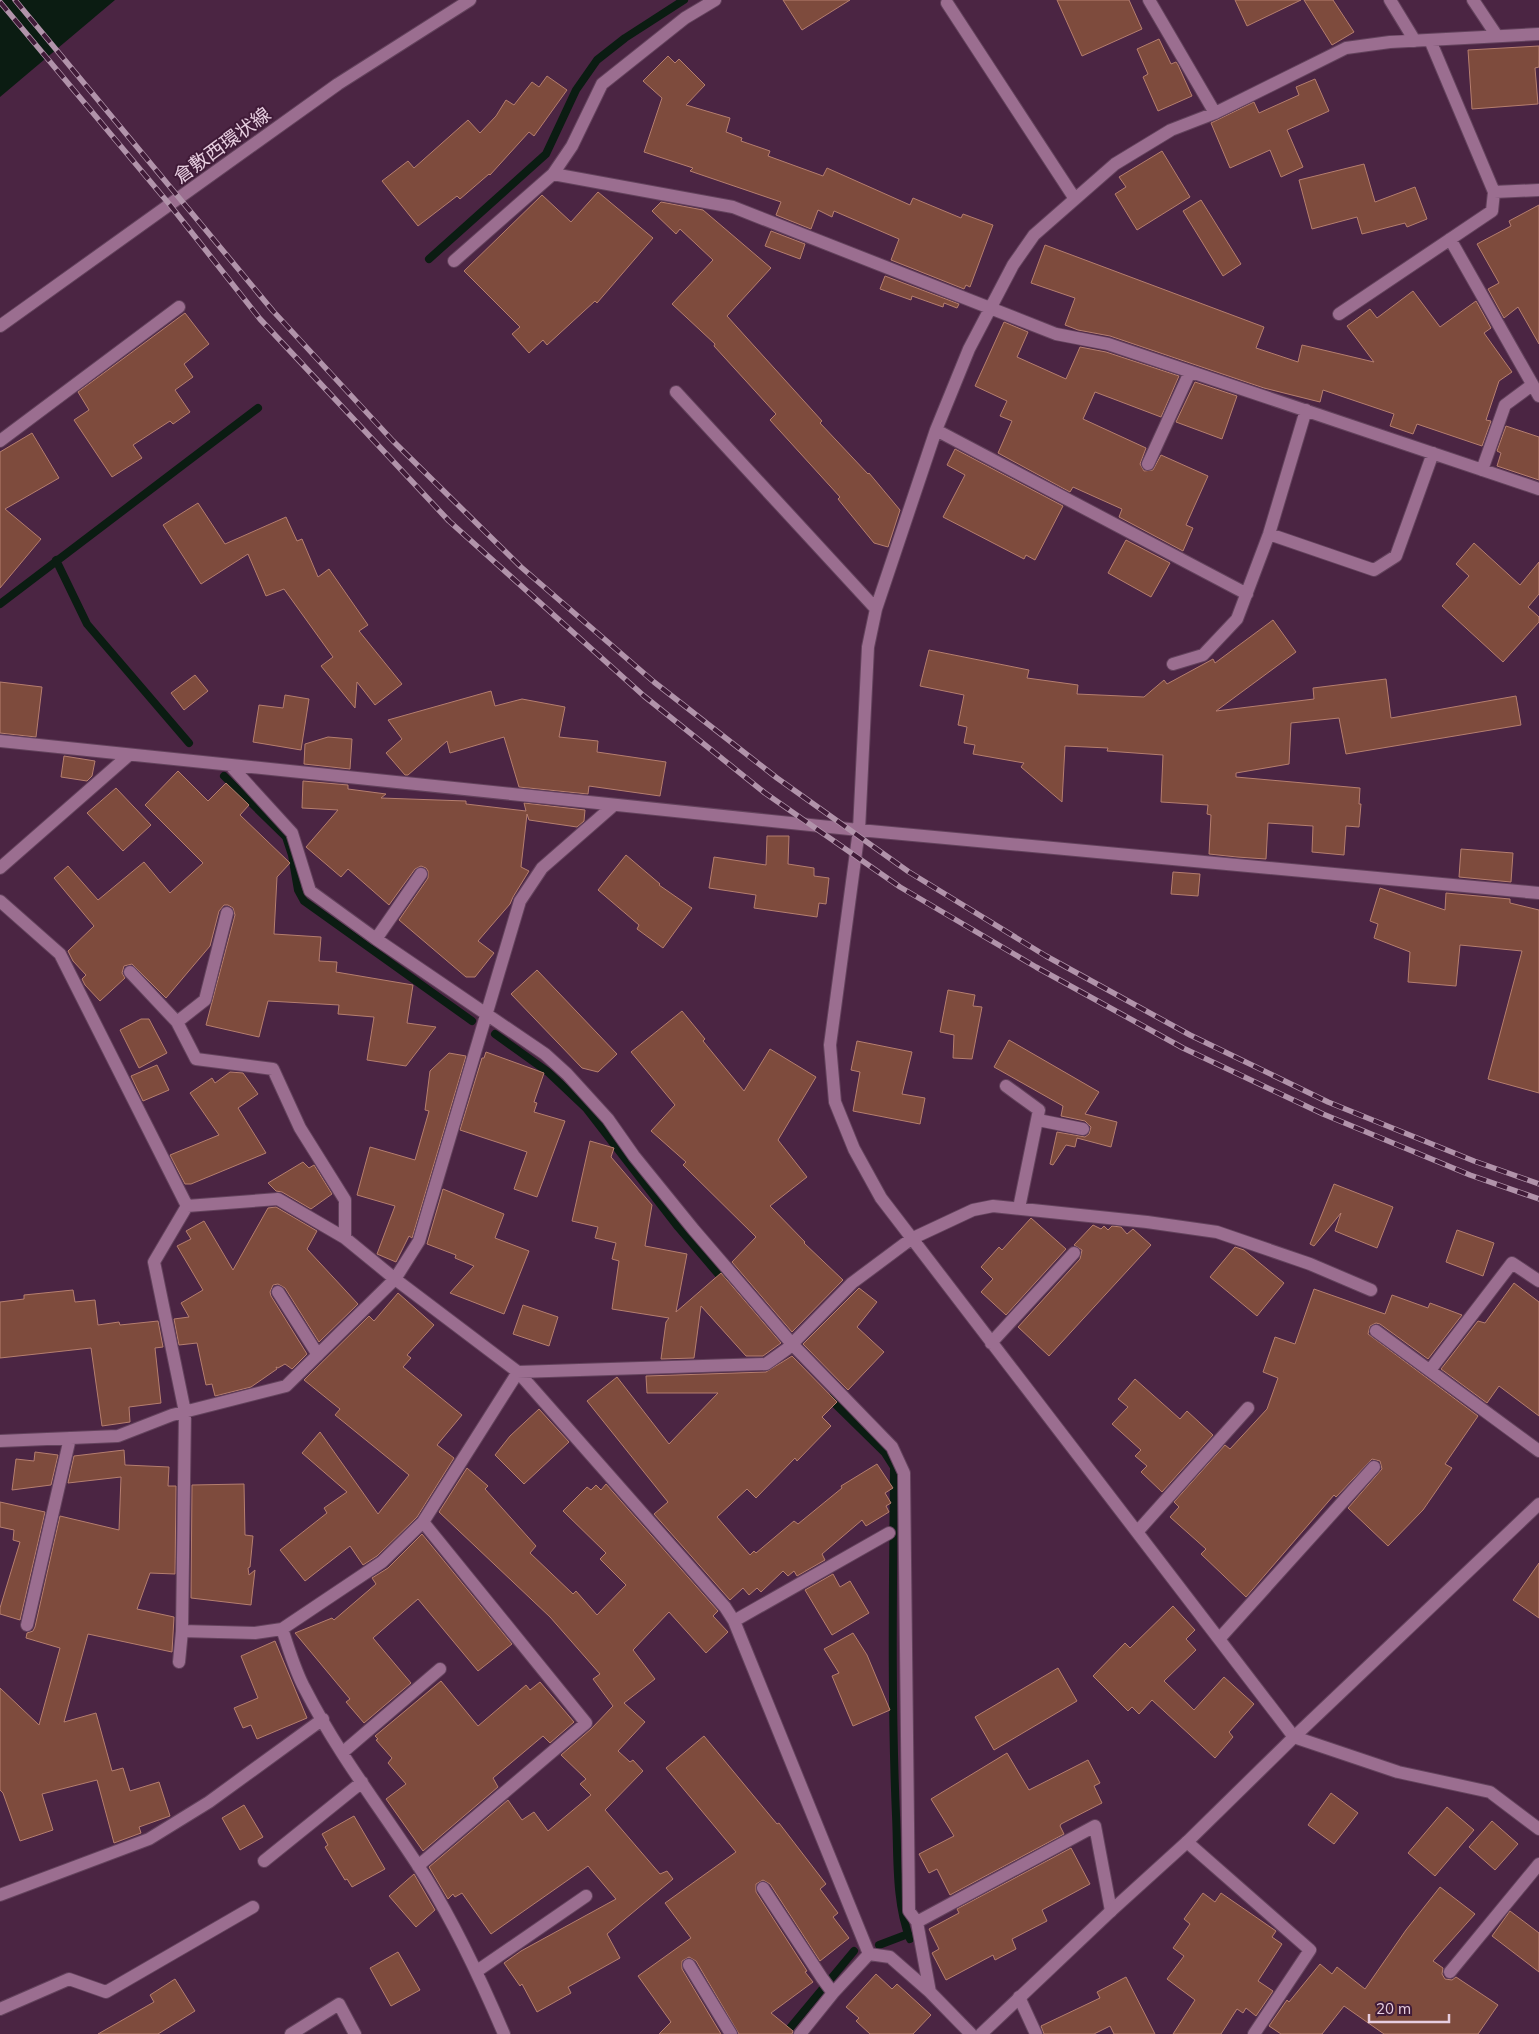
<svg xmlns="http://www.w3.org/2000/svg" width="1539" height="2034" viewBox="0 0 1539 2034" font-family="Mulish,'Noto Sans JP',sans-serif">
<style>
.water{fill:#0b1c12}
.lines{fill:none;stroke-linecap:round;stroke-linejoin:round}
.stream{stroke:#0b1c12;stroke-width:8}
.building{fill:#7e4b3d;stroke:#b57e6f}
.street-casing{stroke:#63425c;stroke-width:14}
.secondary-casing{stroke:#63425c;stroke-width:14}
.street{stroke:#9b6e90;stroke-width:12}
.secondary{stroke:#9b6e90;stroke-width:12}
.rail-casing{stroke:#b193aa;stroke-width:5.5}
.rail{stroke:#401b38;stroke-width:4;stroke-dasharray:11;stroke-linecap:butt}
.labels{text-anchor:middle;stroke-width:4;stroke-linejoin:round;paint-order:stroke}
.street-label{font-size:19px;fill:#e7cee0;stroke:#401b38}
</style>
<rect width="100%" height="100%" fill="#4b2543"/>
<path class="water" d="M0 0H115L0 97Z"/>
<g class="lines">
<path class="stream" d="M429 259 546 154 576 90 597 60 625 38 684 0
M56 560 87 624 189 743
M0 604 258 408
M224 776 286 837 292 855 298 890 304 901 472 1021
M495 1034 548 1072 586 1108 678 1227 725 1282
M829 1398 885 1453 894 1467C893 1583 891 1700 896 1815 898 1855 895 1901 910 1939
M879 1945 908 1934
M785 2034 854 1951"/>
</g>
<path class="building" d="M783 0H850L802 30Z
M1057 0H1129L1142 29 1082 56Z
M1235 0H1301L1247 26Z
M1304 0H1333L1354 32 1332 45Z
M1159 39 1171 64 1176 62 1178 65 1192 96 1158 111 1143 77 1148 74 1137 49Z
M1539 46V67L1535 68 1538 104 1472 109 1468 50Z
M668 56 675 63 679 59 705 85 686 105 730 118 726 132 742 138 741 141 770 151 768 156 823 176 827 168 910 205 913 198 961 218 963 214 993 225 970 287 966 285 964 289 891 260 899 239 834 211 832 217 818 210 811 229 776 215 781 202 690 171 693 168 644 152 662 98 643 81Z
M547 76 567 90 534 136 529 132 490 175 489 174 460 199 457 196 418 226 382 181 408 161 414 168 468 120 480 133 496 116 506 100 514 105 532 82 539 87Z
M1315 79 1329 111 1287 130 1303 167 1281 177 1270 150 1230 168 1211 123 1254 102 1259 113 1299 95 1296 87Z
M1162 151 1190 197 1137 230 1115 194 1126 187 1119 177Z
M1364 164 1375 202 1415 187 1427 219 1407 227 1405 223 1362 234 1357 217 1312 229 1299 180Z
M598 192 653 238 597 303 595 301 547 345 543 340 529 353 512 334 520 327 464 271 542 195 571 222Z
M1201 200 1241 264 1223 276 1183 211Z
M661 202 703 210 771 268 727 316 822 421 820 423 868 474 869 473 900 510 888 547 874 543 838 499 840 497 770 420 776 414 714 346 715 344 672 304 713 260 680 229 676 234 652 211Z
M1539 205V344L1518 307 1504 318 1488 289 1499 283 1477 244 1511 226 1509 221Z
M771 231 805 244 800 259 765 246Z
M1045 245 1264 327 1256 348 1298 362 1302 345 1374 362 1347 326 1370 309 1377 318 1413 291 1440 327 1476 301 1491 328 1484 333 1512 372 1499 381 1486 420 1491 421 1482 446 1417 424 1413 434 1390 426 1394 414 1323 390 1320 402 1264 388 1110 336 1078 330 1065 325 1075 298 1031 283Z
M885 276 959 304 957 308 944 303 943 307 912 296 911 300 880 289Z
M185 313 209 344 184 364 193 377 175 390 190 412 173 424 170 421 133 445 142 458 112 477 74 420 89 410 78 392Z
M1004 322 1028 332 1017 357 1066 379 1080 347 1106 352 1179 376 1161 417 1095 392 1083 419 1146 448 1140 464 1144 471 1153 470 1161 455 1208 476 1186 525 1193 528 1183 551 1119 517 1122 509 1073 487 1070 492 998 453 1012 421 1000 416 1007 401 975 386Z
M1195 382 1237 396 1222 439 1176 422Z
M1506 426 1539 437V480L1497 466 1501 453 1497 451Z
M32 433 59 478 5 509 41 539 0 588V452Z
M955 449 1063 506 1035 560 1026 555 1024 559 943 517 965 475 947 465Z
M198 503 225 544 286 517 297 541 302 539 318 577 329 569 368 625 359 631 402 684 375 705 357 682 355 708 321 666 333 657 284 589 266 596 248 554 201 584 163 525Z
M1126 540 1170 563 1151 597 1108 573Z
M1474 543 1520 585 1539 562V594L1528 607 1539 617V622L1503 662 1442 606 1469 576 1456 564Z
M1273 620 1296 652 1216 711 1314 699 1313 688 1386 679 1391 718 1516 696 1521 725 1346 754 1339 718 1291 723 1289 764 1236 773V777L1360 788 1359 804H1361L1359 827 1346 826 1344 855 1312 852 1313 826 1268 823 1266 859 1237 857 1209 854 1211 815 1207 814 1208 805 1161 802 1163 755 1107 751 1108 748 1065 746 1062 802 1021 767 1024 763 973 754 975 745 964 743 967 727 958 725 964 695 920 686 929 650 1029 670 1027 678 1078 685 1077 694 1144 697 1164 680 1167 684 1213 659 1215 663Z
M195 675 208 691 184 710 171 693Z
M0 682 42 687 36 737 0 733Z
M491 691 495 706 522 699 565 707 559 737 598 741 597 752 666 762 660 796 589 786 588 794 519 787 504 737 450 753 447 741 408 775H405L386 753 402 739 388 720Z
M285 695 309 699 301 750 253 742 259 705 283 708Z
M328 737 352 739 350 769 304 764 305 744Z
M64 756 95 761 92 776 87 781 61 777Z
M178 771 208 801 226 783 249 805 240 815 290 863 277 877 274 934 321 937 319 961 337 962 336 972 413 985 407 1023 436 1027 406 1066 367 1060 374 1017 338 1014 339 1005 268 1001 259 1037 206 1025 235 915 233 908 228 905H224L219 911 210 946 166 998 132 964 124 966 122 973 125 978 100 1001 85 985 82 979 86 975 73 961 68 951 94 926 54 878 68 866 98 900 144 862 170 893 203 863 145 805Z
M303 781 348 785V789L386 794 381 798 466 801V804L526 811 524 803 585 810 584 821 577 827 529 820 527 814 521 867 529 871 513 897 510 904 478 941 494 953 475 977H466L399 920 428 878V871L426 868 421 866 415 869 389 905 348 869 341 877 306 847 338 810 302 808Z
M116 788 151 825 123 851 87 813Z
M767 836H789L788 864 814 868V876L829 878 826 904 819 903 817 917 754 908 756 895 709 888 714 857 766 865Z
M1461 849 1513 853 1511 882 1459 877Z
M626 855 660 884 659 885 692 908 663 948 637 929 639 925 598 890Z
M1173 872 1200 874 1198 896 1171 894Z
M1380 888 1445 910 1446 893 1510 899V903L1539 910V1093L1488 1079 1522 951 1460 945 1456 986 1408 982 1410 952 1374 938 1378 924 1370 921Z
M537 970 617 1054 598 1072 582 1068 511 994Z
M948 990 975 995 973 1006 982 1007 972 1059 953 1058 954 1035 940 1032Z
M682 1011 705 1039 703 1041 744 1091 770 1049 816 1077 778 1140 807 1177 770 1206 805 1242 804 1243 843 1280 792 1332 732 1262 756 1237 683 1165 686 1162 651 1131 675 1105 631 1052Z
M141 1019H149L167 1053 139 1068 120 1030Z
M1009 1040 1099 1092 1085 1114 1117 1122 1111 1147 1077 1138 1075 1147 1066 1145 1053 1165 1050 1164 1057 1132 1085 1137 1089 1134 1091 1127 1085 1121 1061 1116 1063 1106 994 1067Z
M857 1041 912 1052 902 1094 925 1098 920 1124 853 1111 860 1072 851 1070Z
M486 1052 544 1073 534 1102 537 1103 534 1112 565 1121 537 1197 514 1189 527 1152 460 1130 482 1058H484Z
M449 1053 466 1056 412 1238 409 1236 396 1262 377 1254 395 1206 357 1195 370 1147 415 1160 429 1111 425 1110 430 1071Z
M157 1065 169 1090 143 1101 131 1076Z
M230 1072 243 1073 258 1094 238 1108 266 1153 191 1184H185L170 1155 219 1135 190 1093 212 1078 215 1083Z
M590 1141 614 1148 611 1157 652 1205 645 1246 687 1254 676 1312 721 1273 781 1343 763 1356H746L701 1306 694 1358 661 1359 666 1322 669 1318 612 1309 619 1261 612 1259 616 1243 595 1238 598 1227 572 1221Z
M303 1162 309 1168 314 1165 332 1194 311 1209 282 1192 276 1191 268 1183Z
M1334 1184 1393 1207 1377 1248 1335 1231 1341 1213 1314 1246 1310 1244Z
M443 1189 504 1214 495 1238 529 1251 504 1314 450 1293 474 1266 455 1258 456 1255 427 1244Z
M276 1207 317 1231 307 1249 358 1304 319 1342 285 1288 278 1284 273 1285 270 1292 271 1296 307 1354 292 1369 285 1364 278 1368 276 1367 277 1369 251 1387 215 1396 212 1384 206 1385 197 1343 179 1345 174 1319 189 1317 181 1303 203 1290 177 1246 191 1239 186 1231 204 1221 233 1270 268 1208Z
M1031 1218 1066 1249 1006 1315 981 1292 993 1279 981 1267 999 1247 1002 1250Z
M1093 1225 1101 1229 1104 1226 1108 1230 1112 1226 1121 1227 1127 1234 1133 1229 1151 1245 1049 1356 1018 1327 1080 1259 1082 1250 1074 1245Z
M1457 1230 1494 1243 1483 1276 1446 1262Z
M1235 1247 1244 1250 1284 1283 1257 1316 1210 1277Z
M1514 1283 1539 1302V1416L1499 1386 1487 1403 1441 1369 1478 1321 1485 1323Z
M859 1288 877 1302 857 1327 884 1352 848 1390 803 1344Z
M1314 1289 1385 1314 1392 1295 1428 1308 1430 1303 1462 1315 1428 1359 1380 1324 1376 1323 1370 1326 1368 1334 1478 1416 1445 1464 1452 1468 1423 1510 1388 1546 1348 1508 1382 1469 1380 1461 1372 1459 1336 1497 1334 1495 1246 1597 1201 1554 1206 1549 1170 1517 1179 1507 1174 1502 1225 1445 1230 1449 1267 1409 1278 1378 1263 1372 1275 1337 1295 1344Z
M73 1290 75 1302 95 1300 98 1325 119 1322 120 1325 158 1321 163 1347 155 1348 161 1403 129 1407 130 1422 102 1426 91 1348 0 1358V1302L24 1299V1295Z
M398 1293 434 1325 407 1355 411 1358 403 1367 462 1415 437 1445 454 1458 417 1517 377 1556 363 1565 350 1546 305 1581 280 1550 327 1513 324 1508 347 1492 302 1453 320 1432 378 1514 409 1475 335 1415 340 1409 304 1380 369 1316 374 1321Z
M523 1305 558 1317 549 1346 513 1334Z
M792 1356 837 1402 822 1417 831 1426 797 1461 795 1458 756 1498 747 1489 717 1517 750 1555 754 1551 756 1553 794 1521 798 1524 842 1488 841 1486 877 1464 893 1488 885 1493 891 1503 886 1506 889 1512 866 1526 862 1520 822 1554 825 1560 797 1576 794 1571 788 1576 783 1571 761 1592 757 1588 749 1595 743 1588 730 1600 654 1514 668 1502 587 1401 617 1377 669 1444 718 1393H647L646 1376 766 1372Z
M1135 1379 1180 1419 1187 1411 1213 1435 1162 1492 1141 1472 1147 1466 1135 1456 1141 1450 1112 1424 1128 1407 1118 1399Z
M539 1409 569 1442 524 1484 495 1455 510 1436Z
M124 1450 125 1465 169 1467 168 1486H176L175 1574 150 1573 137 1609 174 1617 172 1652 88 1634 64 1722 96 1713 112 1771 123 1768 130 1791 159 1782 170 1816 139 1827 141 1833 114 1843 97 1780 42 1794 53 1830 20 1841 3 1793 0 1790V1688L39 1725 60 1648 26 1638 27 1633 33 1631 35 1627 60 1516 119 1530 121 1477 68 1483 74 1456Z
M35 1452 58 1455 51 1485 12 1490 16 1459 34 1461Z
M467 1468 488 1486 485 1489 536 1546 530 1553 573 1594 576 1591 597 1615 626 1585 600 1559 606 1553 563 1511 587 1487 591 1490 596 1485 601 1490 606 1484 718 1611 713 1616 728 1632 706 1653 669 1612 633 1650 655 1679 624 1703 645 1722 618 1751 630 1762 633 1760 643 1771 605 1810 660 1874 667 1871 673 1879 607 1934 620 1958 568 1987 571 1993 537 2012 522 1984 520 1986 504 1963 521 1951 616 1899 588 1866 491 1934 462 1893 455 1897 453 1894 448 1899 429 1867 508 1800 522 1820 534 1812 548 1831 591 1795 580 1784 586 1779 561 1755 591 1729 613 1706 593 1679 600 1674 550 1617 439 1512Z
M244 1484 245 1535 253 1536 250 1567 248 1568 249 1575 255 1570 251 1605 191 1598 192 1485Z
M0 1502 45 1512 20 1620 0 1614V1608L20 1542 13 1540 14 1530 0 1527Z
M422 1534 512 1644 478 1671 418 1599 373 1638 411 1683 364 1723 346 1702 350 1699 295 1633 332 1618 334 1620 376 1584 372 1578 388 1568Z
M1539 1563V1618L1513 1600Z
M833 1574 840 1587 850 1581 869 1613 832 1635 805 1590Z
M1173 1606 1195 1630 1186 1639 1196 1650 1164 1681 1194 1710 1224 1677 1254 1704 1229 1732 1233 1737 1215 1758 1152 1700 1139 1714 1132 1707 1128 1711 1093 1676 1125 1643 1130 1648Z
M853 1633 867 1655 890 1710 853 1726 832 1676 839 1673 824 1649Z
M275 1641 307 1718 257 1739 251 1725 243 1728 234 1708 258 1698 241 1656Z
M1058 1668 1077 1701 994 1750 975 1717Z
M441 1681 478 1726 526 1685 530 1690 540 1682 574 1722 550 1743 543 1736 493 1778 498 1787 423 1851 386 1799 406 1784 388 1763 392 1758 376 1740 378 1739 375 1736Z
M704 1736 777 1824 779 1823 826 1884 820 1889 838 1913 833 1917 849 1938 820 1961 770 1884 763 1880 756 1884V1892L807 1971 805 1972 813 1982 771 2013 793 2031 792 2034H739L696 1961 689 1957 682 1961V1969L721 2034H659L671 2022 638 1976 691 1938 665 1903 736 1852 666 1768Z
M1007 1753 1029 1790 1088 1760 1100 1783 1094 1786 1102 1803 1061 1824 1060 1826 1064 1834 950 1895 937 1869 929 1873 919 1854 954 1836 931 1799Z
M1331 1793 1358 1813 1334 1844 1308 1825Z
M244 1805 263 1837 240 1850 222 1818Z
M1447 1807 1474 1830 1435 1876 1408 1853Z
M354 1816 385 1869 352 1887 347 1879 345 1880 325 1847 328 1845 322 1834Z
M1492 1821 1518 1844 1495 1870 1469 1847Z
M1071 1848 1090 1884 1042 1910 1047 1921 1012 1939 1016 1949 995 1960 993 1955 946 1980 932 1953 939 1949 929 1929 959 1913 957 1909Z
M414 1874 435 1910 416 1927 389 1896Z
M1440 1887 1475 1914 1433 1961 1443 1968 1442 1974 1445 1979 1452 1980 1456 1977 1498 2005 1478 2034H1384L1344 2006 1322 2034H1281L1269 2026 1287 2000 1289 2002 1320 1964 1332 1974 1337 1967 1365 1989 1406 1930Z
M1203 1893 1215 1902 1221 1893 1276 1931 1272 1937 1282 1944 1258 1981 1273 1991 1256 2016 1246 2008 1243 2013 1237 2009 1221 2034H1173L1195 2000 1167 1979 1184 1956 1173 1948 1190 1924 1184 1919Z
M1510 1911 1539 1933V1972L1492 1936Z
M398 1952 420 1990 391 2006 370 1968Z
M876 1974 892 1989 897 1984 931 2015 913 2034H870L856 2021 859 2018 846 2007Z
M1126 1977 1155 2034H1114L1110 2026 1094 2034H1044L1041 2026 1100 1998 1097 1992Z
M175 1979 195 2011 158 2034H98L154 2002 150 1995Z"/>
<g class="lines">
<g class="street-casing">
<path id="street" d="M1149 0 1215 113
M1390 0 1415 41
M1473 0 1497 36
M947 3 1075 199
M1539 34 1390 42 1346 48 1215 113 1171 130 1115 164 1034 235 1013 265 969 349 936 430 876 609 868 647 859 830 830 1045 835 1102 854 1149 881 1198 1294 1737 1398 1772 1490 1792 1539 1829
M553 174 733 207 1056 334 1108 344 1539 489
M1494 192 1539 190
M1450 239 1539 396
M454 261 553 174 572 146 602 84 685 18 715 0
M1339 314 1492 211 1494 192 1430 40
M676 392 876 609
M936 430 1247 594
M0 441 179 307
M1148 464 1190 372
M1482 470 1505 405 1532 385
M1269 534 1374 570 1396 556 1433 453
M1173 664 1203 655 1237 619 1269 534 1306 410
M0 741 859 830 1539 893
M230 765 292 833 310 891 376 939 545 1054 567 1074 608 1119 634 1156 694 1230 792 1344 892 1447 904 1473 909 1911 917 1922
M0 868 129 755
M0 901 60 954 187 1206 278 1199 345 1238 395 1279 518 1372 725 1607 734 1621 869 1954
M376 939 421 874
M130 972 177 1022 196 1059 273 1069 300 1128 345 1200V1238
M177 1022 205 1000 227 913
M1006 1086 1039 1110 1019 1208
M1038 1120 1083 1129
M278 1292 318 1355
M1376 1331 1539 1451
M991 1343 1074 1253
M1430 1370 1512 1263 1539 1281
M0 1441 118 1436 172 1415 286 1386 395 1279 419 1241 520 901 542 868 614 805
M1137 1532 1248 1408
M734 1621 889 1533
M27 1625 70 1438
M182 1631 255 1633 282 1629
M1219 1639 1374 1467
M179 1662 182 1631 185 1412 154 1262 187 1206
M342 1753 440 1669
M1187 1842 1310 1950 1254 2034
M264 1861 362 1782
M418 1866 586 1723 423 1522
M763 1888 822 1978 833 1993
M0 1895 149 1839 209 1802 323 1719
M869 1954 890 1957 930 1992 971 2034
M689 1965 731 2034
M477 1971 586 1896
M1450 1972 1539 1864
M930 1992 917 1922 1095 1826 1111 1911
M1019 1997 1036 2034
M0 2009 69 1979 106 1992 253 1907
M291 2034 339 2004 355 2034
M504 2034C481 1980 457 1928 426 1878 386 1815 339 1756 305 1689 295 1671 289 1649 282 1629L382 1562 423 1522 518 1372 766 1364 787 1349 852 1283 911 1239 973 1210 993 1206 1147 1222 1217 1232 1310 1264 1371 1290
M800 2034 833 1993 869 1954"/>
</g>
<g class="secondary-casing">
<path id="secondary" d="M0 326 338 84 470 0
M981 2034 1111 1911 1187 1842 1294 1737 1539 1504"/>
</g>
<use href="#street" class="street"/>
<use href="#secondary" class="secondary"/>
<g class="rail-casing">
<path id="rail" d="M15 0 273 311 393 441 521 567 654 682 777 778 909 872 1046 956 1190 1035 1328 1102 1474 1161 1539 1184
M0 2 170 205 260 319 449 521 644 696 765 793 900 887 1036 967 1183 1048 1323 1114 1470 1175 1539 1199"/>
</g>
<use href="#rail" class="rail"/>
</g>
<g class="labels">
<g class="street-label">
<text transform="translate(222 145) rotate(-36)" y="7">倉敷西環状線</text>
</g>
</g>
<path d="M1369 2014v8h80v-8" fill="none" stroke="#e7cee0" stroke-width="2.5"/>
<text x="1376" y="2014" font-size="15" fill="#e7cee0" stroke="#401b38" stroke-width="4" paint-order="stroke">20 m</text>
</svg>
